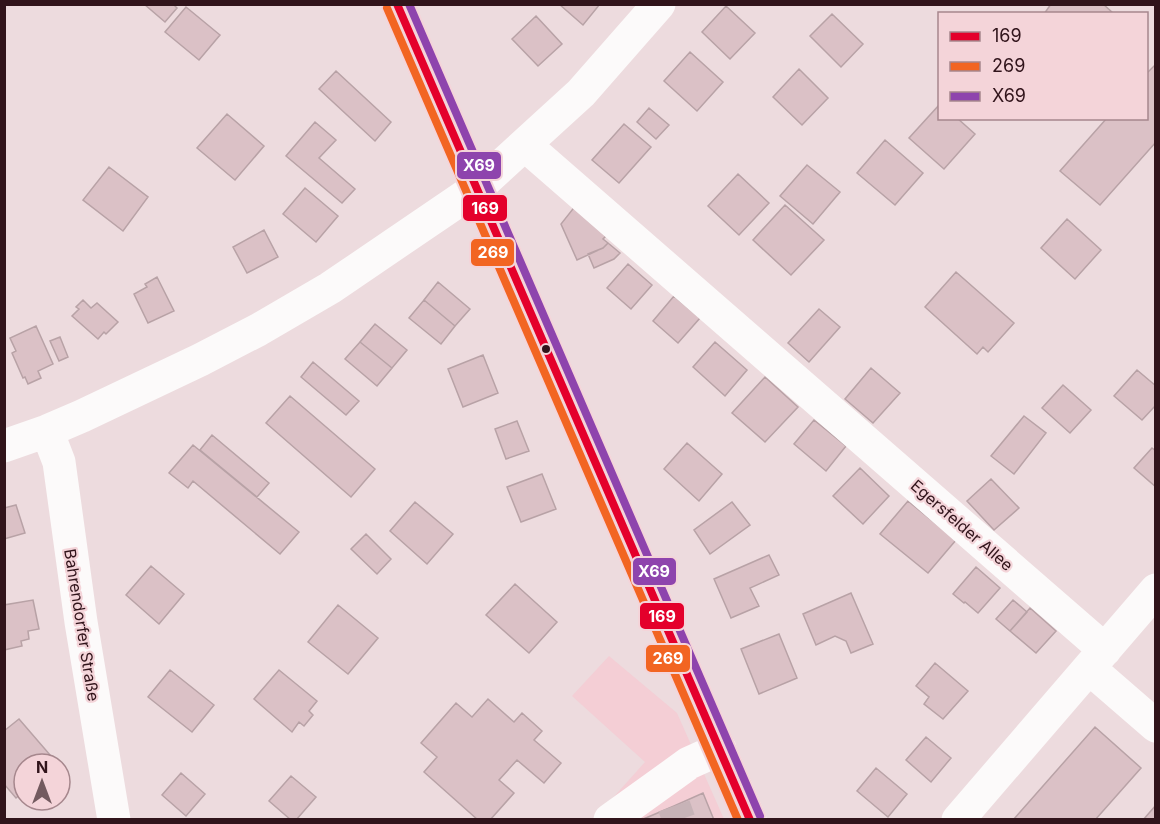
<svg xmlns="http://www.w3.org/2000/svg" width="1160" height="824" viewBox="0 0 1160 824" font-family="Inter,sans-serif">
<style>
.built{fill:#f4ced5}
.building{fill:#dbc1c6;stroke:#b8a2a6;stroke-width:1.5}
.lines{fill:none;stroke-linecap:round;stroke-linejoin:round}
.minor-tunnel{stroke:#c7b3b7;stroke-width:33;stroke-dasharray:33 16;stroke-linecap:butt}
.minor{stroke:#fcfafa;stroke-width:33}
.major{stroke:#fcfafa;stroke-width:33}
.bus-1-casing{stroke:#f4d4d9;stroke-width:12}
.bus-2-casing{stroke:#f4d4d9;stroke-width:12}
.bus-3-casing{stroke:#f4d4d9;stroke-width:12}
.bus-1{stroke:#e4002b;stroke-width:8}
.bus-2{stroke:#f26522;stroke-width:8}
.bus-3{stroke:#8e44ad;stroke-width:8}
.bus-dot{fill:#31141b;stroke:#f4d4d9;stroke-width:2}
.labels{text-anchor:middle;stroke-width:4.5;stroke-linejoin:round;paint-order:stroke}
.street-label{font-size:16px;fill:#31141b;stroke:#f4d4d9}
.line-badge{stroke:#f4d4d9;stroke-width:2}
.badge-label{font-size:16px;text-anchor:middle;font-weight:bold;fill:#fff}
</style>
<rect width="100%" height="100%" fill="#eddbde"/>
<path class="built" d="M609 656 677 713 724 819H594L645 762 572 696Z"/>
<path class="building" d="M144 4H173L177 8 165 22Z
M559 4H600L583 25Z
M1051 4H1103L1113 13 1044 14Z
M726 6 755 33 730 59 702 32Z
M186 7 220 35 199 60 165 32Z
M832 14 863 44 841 67 810 36Z
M536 16 562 44 538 66 512 39Z
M690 52 723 82 697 111 664 81Z
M1156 64V142L1100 205 1060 171 1107 118H1146V74Z
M799 69 828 98 802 125 773 97Z
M336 71 391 122 375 141 319 89Z
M940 104V118H957L975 134 944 169 909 138Z
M649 108 669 125 656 139 637 122Z
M227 114 264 146 235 180 197 148Z
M315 122 336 140 319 158 355 189 342 203 286 156Z
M624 124 651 147 619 183 592 160Z
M885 140 923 173 895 205 857 173Z
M807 165 840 192 813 224 780 196Z
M109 167 148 197 123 231 83 200Z
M738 174 769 203 739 235 708 206Z
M305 188 338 216 316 242 283 214Z
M576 205 608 234 603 239 608 243 603 248 577 260 561 224Z
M785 205 824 240 791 275 753 240Z
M1067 219 1101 250 1075 279 1041 248Z
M264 230 278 257 247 273 233 247Z
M608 243 620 253 614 259 594 268 588 254 603 248Z
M628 264 652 285 631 309 607 288Z
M956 272 1014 323 988 352 983 347 977 354 925 307Z
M157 277 174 311 148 323 134 294 147 287 145 284Z
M438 282 470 309 455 326 424 300Z
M674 296 700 318 678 343 653 321Z
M83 300 91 308 97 303 118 322 106 334 104 332 98 339 72 316 79 309 76 307Z
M424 300 455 326 441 344 409 318Z
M819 309 840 327 809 362 788 343Z
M375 324 407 350 392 368 360 342Z
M36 326 53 364 38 371 41 378 28 384 25 377 23 378 12 353 16 351 10 338Z
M60 337 68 357 59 361 50 341Z
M360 342 392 368 377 386 345 359Z
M715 342 747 370 725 396 693 367Z
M483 355 498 393 463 407 448 369Z
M313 362 359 401 346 415 301 377Z
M871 368 900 393 873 423 845 399Z
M1137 370 1156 386V405L1142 420 1114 396Z
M765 377 798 407 765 442 732 413Z
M1063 385 1091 410 1070 433 1042 408Z
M290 396 375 469 351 497 266 423Z
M1024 416 1046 433 1014 474 991 456Z
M814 420 846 446 826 471 794 444Z
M517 421 529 451 506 459 495 429Z
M212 435 269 483 257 497 200 450Z
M687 443 722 474 699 501 664 469Z
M193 445 299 532 280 554 193 481 188 488 169 473Z
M1152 448 1156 451V487L1134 468Z
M860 468 889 496 863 524 833 496Z
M542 474 556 509 521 522 507 487Z
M991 479 1019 508 994 530 967 501Z
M908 501 956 540 928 573 880 534Z
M415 502 453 534 427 564 390 531Z
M732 502 750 525 710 554 694 530Z
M16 505 25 533 4 539V508Z
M366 534 391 559 377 574 351 549Z
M769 555 779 575 750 588 759 606 731 618 714 579Z
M151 566 184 594 159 624 126 595Z
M976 567 1000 588 978 613 965 602 964 603 953 594Z
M515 584 557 622 529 653 486 615Z
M851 593 873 644 851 653 846 641 835 636 816 645 803 614Z
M33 600 39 629 28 631 29 639 21 641 22 646 4 650V605Z
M1013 600 1027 612 1010 631 996 619Z
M338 605 378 638 348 674 308 642Z
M1030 608 1056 631 1036 653 1010 631Z
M779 634 797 678 759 694 741 649Z
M935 663 968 691 943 719 924 704 929 697 916 686Z
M170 670 214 705 192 732 148 697Z
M279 670 317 701 309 711 313 715 304 726 299 722 292 732 254 699Z
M488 699 514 722 522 713 542 731 534 740 561 763 544 783 517 760 499 780 514 793 490 820H478L424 772 437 757 421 743 456 703 472 717Z
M19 719 57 763 24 764V791L16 798 4 784V731Z
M1095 727 1141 768 1095 820H1013Z
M926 737 951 758 931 782 906 760Z
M876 768 907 794 888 817 857 791Z
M181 773 205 794 186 816 162 795Z
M291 776 316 797 296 820H291L269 801Z
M703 793 714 820H641L674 806Z
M1156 805V820H1143Z"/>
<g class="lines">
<path class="minor-tunnel" d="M674 806 679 820"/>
<path class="minor" d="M525 145 1105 650
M47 431 59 462 81 622 114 820
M4 446 47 431 82 416 200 360 258 330 330 288 477 188 581 93 659 4
M1089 668 1156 726
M610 820 689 763 720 749
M958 820 1156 590"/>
<path class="major" d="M397 4 750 820"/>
<g class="bus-1-casing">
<path id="bus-1" d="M397 4 750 820"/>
</g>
<g class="bus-2-casing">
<path id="bus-2" d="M387 8 738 820"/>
</g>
<g class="bus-3-casing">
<path id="bus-3" d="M409 4 760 816"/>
</g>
<use href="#bus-1" class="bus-1"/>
<use href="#bus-2" class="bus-2"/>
<use href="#bus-3" class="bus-3"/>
</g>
<circle class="bus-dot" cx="546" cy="349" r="5"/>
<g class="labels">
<g class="street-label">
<text transform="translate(962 525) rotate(41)" y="6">Egersfelder Allee</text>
<text transform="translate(82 625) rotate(81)" y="6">Bahrendorfer Straße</text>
</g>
</g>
<g class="line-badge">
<rect x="456" y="151" width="46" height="29" rx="6" fill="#8e44ad"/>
<rect x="462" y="194" width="46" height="28" rx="6" fill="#e4002b"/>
<rect x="470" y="238" width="45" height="29" rx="6" fill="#f26522"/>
<rect x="632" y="557" width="45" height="29" rx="6" fill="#8e44ad"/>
<rect x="639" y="602" width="46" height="28" rx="6" fill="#e4002b"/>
<rect x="645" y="644" width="46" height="29" rx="6" fill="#f26522"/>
</g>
<g class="badge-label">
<text x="479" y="171">X69</text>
<text x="485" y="214">169</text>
<text x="493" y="258">269</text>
<text x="654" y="577">X69</text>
<text x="662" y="622">169</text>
<text x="668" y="664">269</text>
</g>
<rect width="1160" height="824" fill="none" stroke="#31141b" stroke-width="12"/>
<rect x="938" y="12" width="210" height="108" fill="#f4d4d9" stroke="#a6878d" stroke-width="1.5"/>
<rect x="950" y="32" width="30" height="9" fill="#e4002b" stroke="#a6878d" stroke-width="1.5"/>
<text x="992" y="42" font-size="18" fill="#31141b">169</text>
<rect x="950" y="62" width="30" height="9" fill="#f26522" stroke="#a6878d" stroke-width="1.5"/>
<text x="992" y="72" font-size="18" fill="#31141b">269</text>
<rect x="950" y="92" width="30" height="9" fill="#8e44ad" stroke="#a6878d" stroke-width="1.5"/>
<text x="992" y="102" font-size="18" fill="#31141b">X69</text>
<g transform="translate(42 782)"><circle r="28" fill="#f4d4d9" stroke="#a6878d" stroke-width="1.5"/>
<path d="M0-4.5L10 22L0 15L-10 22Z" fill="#735a5f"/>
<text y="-9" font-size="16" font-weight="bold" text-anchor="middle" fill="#31141b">N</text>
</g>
</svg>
